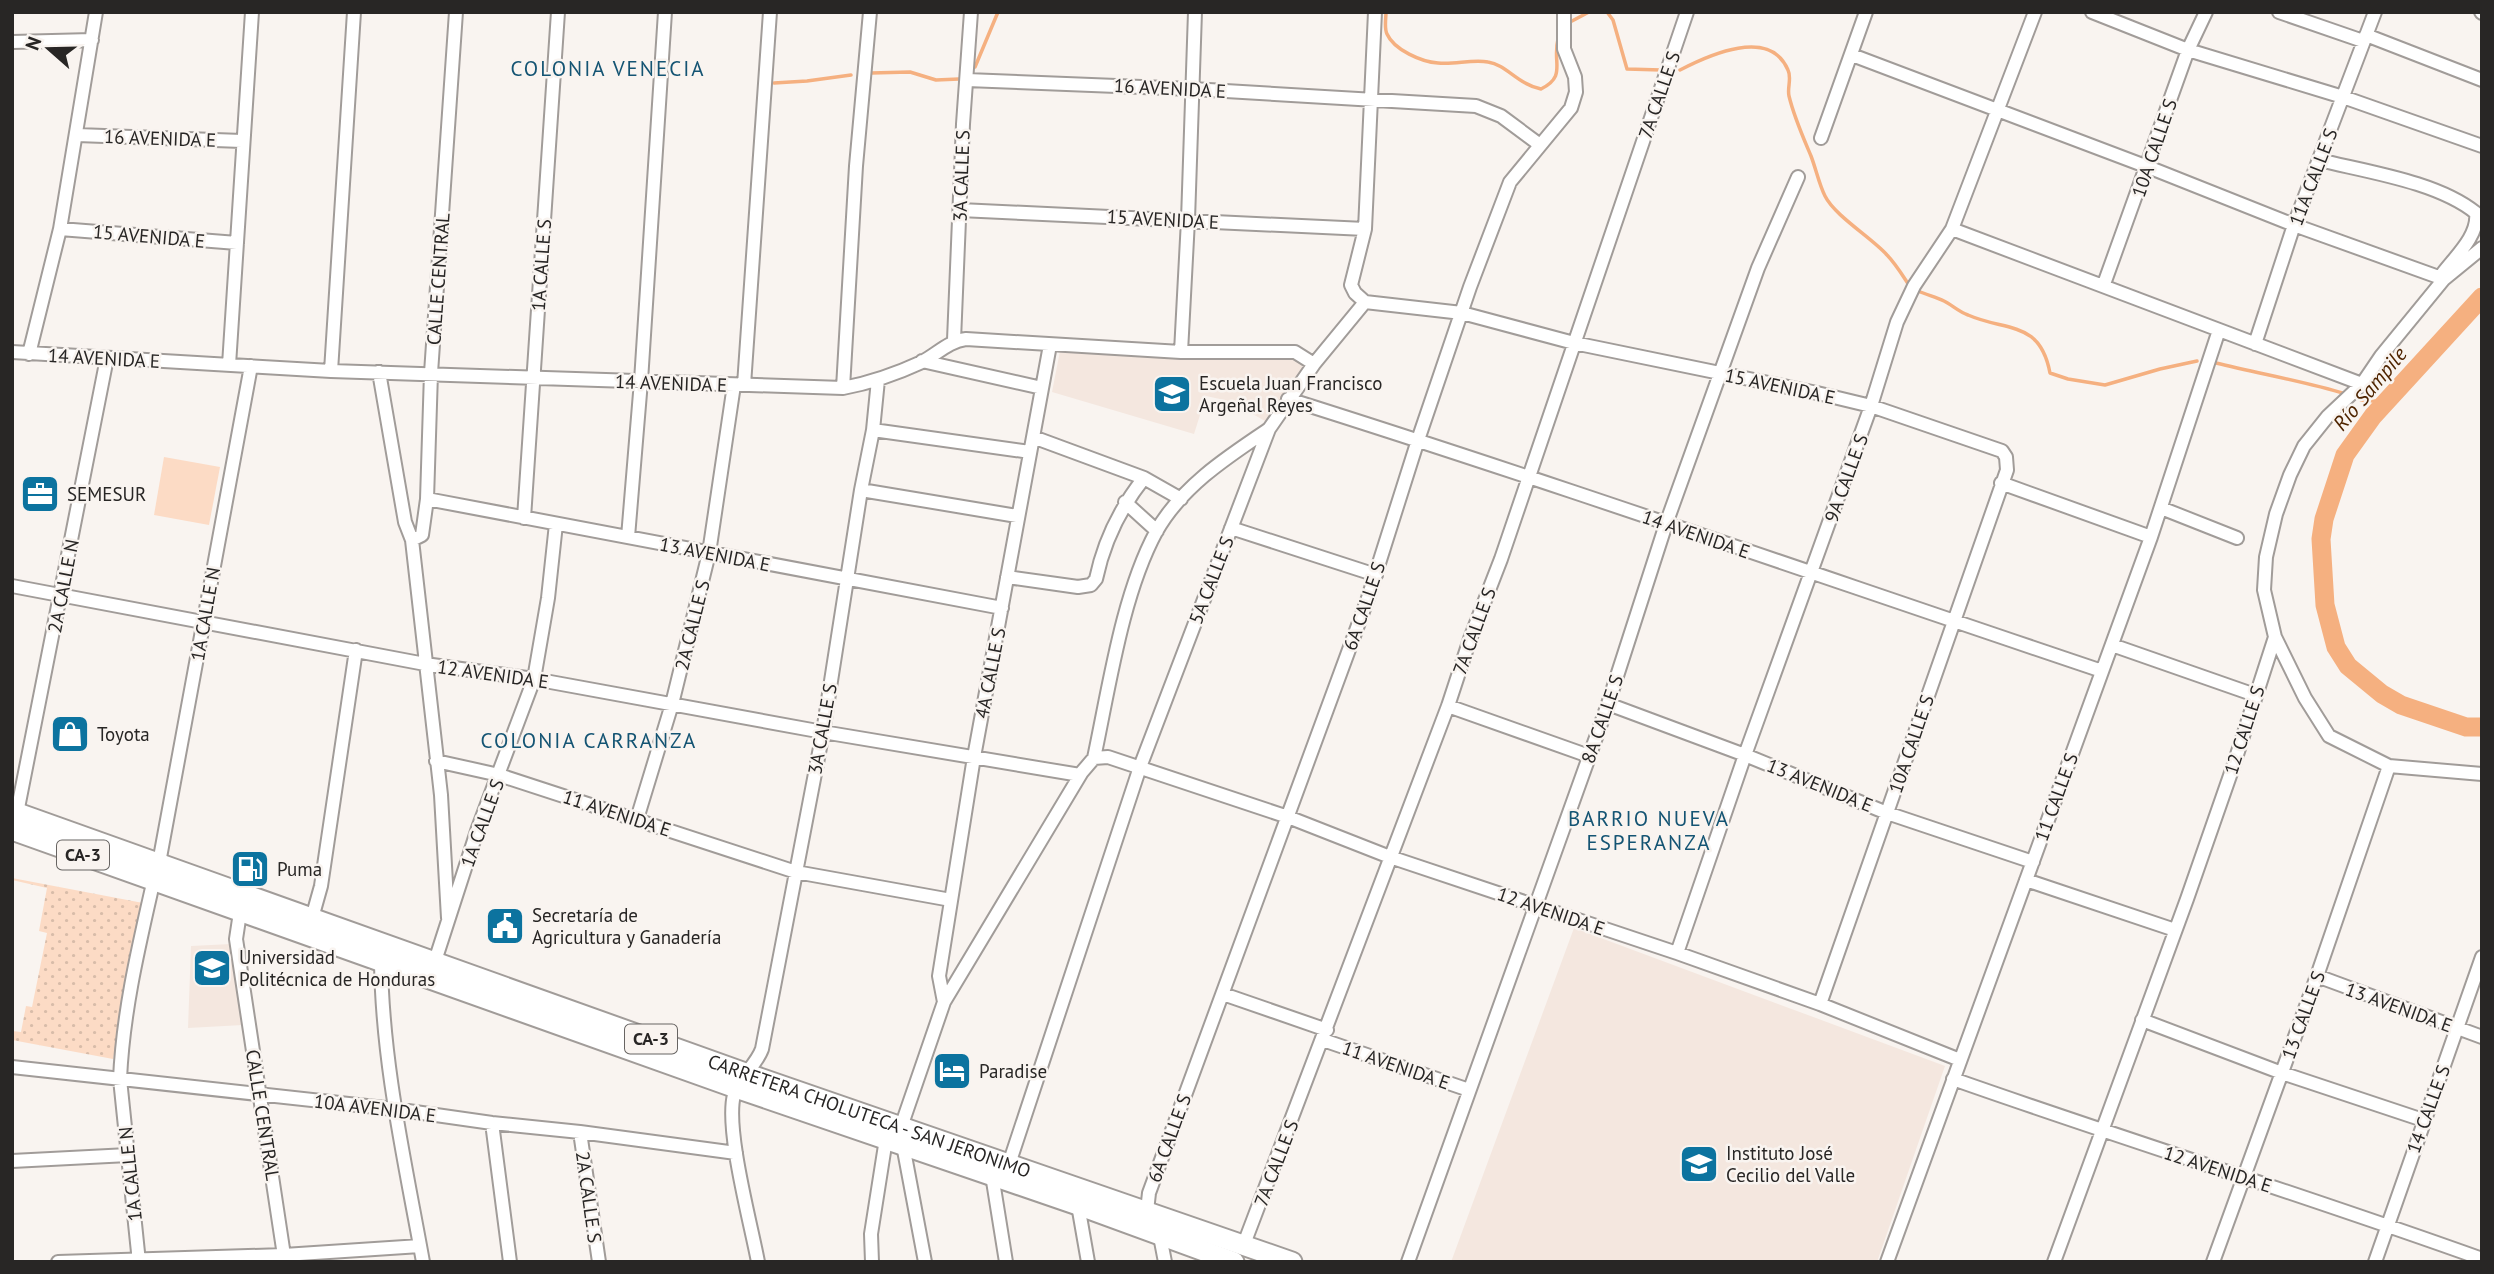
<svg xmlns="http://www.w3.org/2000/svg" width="2494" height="1274" viewBox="0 0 2494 1274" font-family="'PT Sans',sans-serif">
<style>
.built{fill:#f4e7df}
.garden{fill:url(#garden-dots)}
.pitch{fill:#fcdbc5}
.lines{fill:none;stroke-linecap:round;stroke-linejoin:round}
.stream{stroke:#f5b080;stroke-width:3.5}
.river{stroke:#f5b080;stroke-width:19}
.minor-casing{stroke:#a19c99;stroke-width:16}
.trunk-casing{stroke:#a19c99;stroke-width:23}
.minor{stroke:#fff;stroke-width:12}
.trunk{stroke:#fff;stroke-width:19}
.labels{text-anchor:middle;stroke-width:5;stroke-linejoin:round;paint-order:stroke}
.shield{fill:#f9f4f0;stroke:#676462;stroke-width:2}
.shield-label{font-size:18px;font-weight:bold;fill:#282625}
.street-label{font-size:19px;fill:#282625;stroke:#f9f4f0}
.poi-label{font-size:19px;fill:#282625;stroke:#f9f4f0;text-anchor:start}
.neighbourhood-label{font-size:21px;letter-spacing:2px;fill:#145473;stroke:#f9f4f0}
.water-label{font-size:21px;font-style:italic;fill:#4e2400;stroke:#f9f4f0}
</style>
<defs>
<pattern id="garden-dots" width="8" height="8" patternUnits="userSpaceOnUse" patternTransform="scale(1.75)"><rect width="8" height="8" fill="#fcdbc5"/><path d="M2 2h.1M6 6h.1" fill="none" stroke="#d8bca9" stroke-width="1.8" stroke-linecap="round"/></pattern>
</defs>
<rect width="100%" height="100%" fill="#f9f4f0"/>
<path class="built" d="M1060 351 1200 359 1292 355 1305 366 1267 422 1229 401 1206 396 1194 434 1052 392Z
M1574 928 1945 1066 1877 1262H1451Z
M231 944 243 1025 188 1028 191 946Z"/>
<path class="garden" d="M12 878 143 903 113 1059 12 1040V1031L21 1032 26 1006 32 1007 47 933 39 931 47 888 12 880Z"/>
<path class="pitch" d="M164 457 220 467 209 525 154 515Z"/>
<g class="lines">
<path class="stream" d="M1386 12C1386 19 1384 28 1387 34 1394 50 1422 62 1438 63 1454 65 1472 59 1488 62 1507 65 1517 84 1541 89 1567 76 1552 63 1558 39
M1607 12 1613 20 1627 69 1661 70
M1572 21 1589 12
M975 67 998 12
M1680 70C1709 55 1770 27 1788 70 1792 78 1787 88 1789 96 1794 117 1803 137 1811 156 1816 169 1819 184 1825 196 1835 216 1872 238 1887 255 1895 263 1903 276 1909 285
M871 73 910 72 936 80 959 79
M774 83 807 81 851 75
M1918 291C1927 295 1936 297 1944 301 1952 305 1959 312 1968 315 2007 332 2040 320 2050 373L2068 379 2105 385 2160 369 2197 361
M2216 363C2260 374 2303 381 2346 394
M2361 400 2386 402"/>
<path class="river" d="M2482 297 2373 416 2345 455 2324 519 2321 539 2325 605 2336 647 2348 666 2382 694 2401 705 2466 727H2482"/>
<g class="minor-casing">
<path id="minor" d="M2092 12 2188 50 2343 97 2482 146
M2279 12 2363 41
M2481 12 2482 13
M2366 35 2482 80
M12 42 92 40
M1852 55 2148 167 2294 225 2444 279
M967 80 1192 89 1476 106 1501 116 1540 145
M77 135 242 141
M1821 138 1866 12
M2319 160C2368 172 2438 182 2476 213 2479 235 2456 256 2443 273
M960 210 1365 229
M60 229 237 243
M1952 229 2362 384
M2104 284 2188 50 2206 12
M1365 302 1462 313 1574 343 1817 393 1871 406 2002 451 2006 457 2007 470 1820 1004
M1365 302 1355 293 1351 285 1365 229 1375 12
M954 340 963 124 971 12
M2255 344 2294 225 2375 12
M12 352 331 371 843 388C870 383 896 374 922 362 937 354 949 341 966 339L1181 352H1295L1314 364
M1181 352 1188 220 1195 12
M29 354 60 229 96 12
M922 361 1042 388
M229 365 252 12
M331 371 354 12
M379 372 405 522 412 540 441 795 448 918
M744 385 770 12
M843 388 856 166 870 12
M1288 399C1561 485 1831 580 2102 671
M873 430 1030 452
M1033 437 1144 478 1181 499
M2001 483 2151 537
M861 490 1017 516
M427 499 1002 608
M1125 502 1157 531
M2161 508 2237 538
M524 518 558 12
M1231 528 1376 575
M628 537 641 381 665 12
M412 540 422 535 427 499 431 373 456 12
M1007 577 1078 587 1091 585 1096 579C1104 541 1121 507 1144 478
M12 586 425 664 534 679 823 732 1080 775
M2275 637 2305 698 2329 736 2389 766 2482 774
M2112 645 2255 695
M1608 704 1745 755 1887 813 2033 862
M1448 706 1589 756
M1094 758C1109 688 1122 595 1156 532 1181 487 1227 457 1269 429
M436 761 499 775 796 872 951 900
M17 813 107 358
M637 819 672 704 709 553 734 385
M159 863 251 366
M2026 880 2175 930
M241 906 236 939 285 1262
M312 918 321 886 356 650
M1677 953 1745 755 1871 406 1897 322 1914 286 1952 229 2035 12
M381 960C382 1062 405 1162 423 1262
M435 961 478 828 534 679 548 598 556 524
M2317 976 2482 1037
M1223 994 1327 1030
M944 1002 1082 772 1094 758 1108 757 1288 817 1390 857 1677 953 1820 1004 1960 1060
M2142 1020 2282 1073 2423 1120
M1323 1040 1469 1090
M12 1067 394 1109 492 1123 580 1132 736 1153
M1953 1079C2129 1141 2307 1196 2482 1259
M492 1123 510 1262
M901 1127 944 1002 939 976 974 757 1050 345
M580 1132 599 1262
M903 1145 925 1262
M12 1161 128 1155
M1009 1164 1140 767 1269 429 1314 364 1365 302
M992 1175 1006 1262
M1078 1205 1088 1262
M1147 1211 1149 1193 1368 598 1418 440 1470 287 1510 182 1571 108 1576 92 1575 77 1564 49V12
M1159 1231 1165 1262
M1244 1244 1448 706 1470 639 1501 559 1687 12
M58 1262 284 1255 420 1246
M139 1262 120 1079C123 1011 139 945 154 879
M758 1262C751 1224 725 1129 734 1095 738 1078 756 1066 762 1049L823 732 861 490 873 430 878 380
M872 1262 871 1234 886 1139
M1408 1262 1608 704 1666 524 1758 268 1798 177
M1887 1262 2151 537 2219 330
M2054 1262 2187 899 2233 767 2275 637 2264 590 2266 557 2276 514 2290 475 2304 446 2328 416 2362 384 2381 356 2444 279 2482 248
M2213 1262 2317 976 2389 766
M2375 1262 2482 957"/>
</g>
<g class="trunk-casing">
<g id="trunk">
<path id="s1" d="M12 811 748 1074 1292 1262"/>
<path d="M12 830 736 1088 1078 1205 1234 1262"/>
</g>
</g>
<use href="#minor" class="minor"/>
<use href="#trunk" class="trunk"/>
</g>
<defs>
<g id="school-square" transform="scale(2.0125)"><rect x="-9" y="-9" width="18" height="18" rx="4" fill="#0c739f" stroke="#f9f4f0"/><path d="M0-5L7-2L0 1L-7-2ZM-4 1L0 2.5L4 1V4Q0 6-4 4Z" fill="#fff"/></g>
<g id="office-square" transform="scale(2.0125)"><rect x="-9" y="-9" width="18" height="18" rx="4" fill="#0c739f" stroke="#f9f4f0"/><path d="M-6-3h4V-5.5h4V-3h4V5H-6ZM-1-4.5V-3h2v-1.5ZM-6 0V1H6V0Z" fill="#fff"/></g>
<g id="shop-square" transform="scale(2.0125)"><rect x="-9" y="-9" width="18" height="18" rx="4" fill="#0c739f" stroke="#f9f4f0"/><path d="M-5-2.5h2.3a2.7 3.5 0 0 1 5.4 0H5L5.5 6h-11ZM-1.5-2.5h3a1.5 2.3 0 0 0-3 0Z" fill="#fff"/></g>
<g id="fuel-square" transform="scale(2.0125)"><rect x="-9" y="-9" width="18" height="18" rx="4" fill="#0c739f" stroke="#f9f4f0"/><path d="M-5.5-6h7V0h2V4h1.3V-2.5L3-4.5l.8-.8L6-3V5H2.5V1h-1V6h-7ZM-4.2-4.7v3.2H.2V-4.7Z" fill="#fff"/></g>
<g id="civic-square" transform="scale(2.0125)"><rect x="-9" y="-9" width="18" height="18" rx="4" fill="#0c739f" stroke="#f9f4f0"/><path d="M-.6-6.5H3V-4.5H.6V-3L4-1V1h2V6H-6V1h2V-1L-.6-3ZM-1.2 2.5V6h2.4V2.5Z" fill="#fff"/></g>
<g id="university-square" transform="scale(2.0125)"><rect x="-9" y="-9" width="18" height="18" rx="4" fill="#0c739f" stroke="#f9f4f0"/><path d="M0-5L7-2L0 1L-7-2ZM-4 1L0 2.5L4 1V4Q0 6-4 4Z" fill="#fff"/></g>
<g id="hotel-square" transform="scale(2.0125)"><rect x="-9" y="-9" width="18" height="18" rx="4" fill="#0c739f" stroke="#f9f4f0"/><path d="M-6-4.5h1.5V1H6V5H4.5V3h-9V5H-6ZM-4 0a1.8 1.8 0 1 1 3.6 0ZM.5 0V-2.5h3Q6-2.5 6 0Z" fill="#fff"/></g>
</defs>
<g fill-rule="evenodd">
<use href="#school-square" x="1172" y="394"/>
<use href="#office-square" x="40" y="494"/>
<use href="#shop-square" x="70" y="734"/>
<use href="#fuel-square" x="250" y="869"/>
<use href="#civic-square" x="505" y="926"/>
<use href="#university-square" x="212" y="968"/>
<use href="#hotel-square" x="952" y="1071"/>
<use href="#school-square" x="1699" y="1164"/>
</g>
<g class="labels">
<g class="shield">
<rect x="57" y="840.5" width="52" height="29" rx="5"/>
<rect x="625" y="1024.5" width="52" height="29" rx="5"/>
</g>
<g class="shield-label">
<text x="83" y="861">CA-3</text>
<text x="651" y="1045">CA-3</text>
</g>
<g class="street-label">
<text transform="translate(1170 88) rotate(3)" y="7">16 AVENIDA E</text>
<text transform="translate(1659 95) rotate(-71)" y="7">7A CALLE S</text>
<text transform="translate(160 138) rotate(2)" y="7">16 AVENIDA E</text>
<text transform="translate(2154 148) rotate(-71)" y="7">10A CALLE S</text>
<text transform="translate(961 176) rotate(-88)" y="7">3A CALLE S</text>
<text transform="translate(2313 177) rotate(-69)" y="7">11A CALLE S</text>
<text transform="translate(1163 219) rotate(3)" y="7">15 AVENIDA E</text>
<text transform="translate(149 236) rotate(5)" y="7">15 AVENIDA E</text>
<text transform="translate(541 265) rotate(-86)" y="7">1A CALLE S</text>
<text transform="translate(438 279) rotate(-86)" y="7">CALLE CENTRAL</text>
<text transform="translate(104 358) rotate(3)" y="7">14 AVENIDA E</text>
<text transform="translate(671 383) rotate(2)" y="7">14 AVENIDA E</text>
<text transform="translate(1780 386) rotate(12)" y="7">15 AVENIDA E</text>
<text transform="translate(1846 478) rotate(-70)" y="7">9A CALLE S</text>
<text transform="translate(1696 534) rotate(19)" y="7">14 AVENIDA E</text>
<text transform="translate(715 554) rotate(11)" y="7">13 AVENIDA E</text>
<text transform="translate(1211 580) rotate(-69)" y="7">5A CALLE S</text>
<text transform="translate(63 586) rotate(-79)" y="7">2A CALLE N</text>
<text transform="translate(1364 606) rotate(-71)" y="7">6A CALLE S</text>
<text transform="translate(205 614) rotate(-80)" y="7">1A CALLE N</text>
<text transform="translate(692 625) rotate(-76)" y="7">2A CALLE S</text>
<text transform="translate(1474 631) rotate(-70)" y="7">7A CALLE S</text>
<text transform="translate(990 673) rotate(-79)" y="7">4A CALLE S</text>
<text transform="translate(493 674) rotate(8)" y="7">12 AVENIDA E</text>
<text transform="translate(1602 719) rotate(-71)" y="7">8A CALLE S</text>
<text transform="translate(822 729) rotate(-80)" y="7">3A CALLE S</text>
<text transform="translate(2244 730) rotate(-72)" y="7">12 CALLE S</text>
<text transform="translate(1911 744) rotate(-71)" y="7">10A CALLE S</text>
<text transform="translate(1820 785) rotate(22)" y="7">13 AVENIDA E</text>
<text transform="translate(2056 797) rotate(-70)" y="7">11 CALLE S</text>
<text transform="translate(617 813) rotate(18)" y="7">11 AVENIDA E</text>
<text transform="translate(482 823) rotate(-70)" y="7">1A CALLE S</text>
<text transform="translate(1551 911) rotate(19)" y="7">12 AVENIDA E</text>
<text transform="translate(2399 1007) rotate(20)" y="7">13 AVENIDA E</text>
<text transform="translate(2303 1015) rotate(-70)" y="7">13 CALLE S</text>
<text transform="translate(1396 1065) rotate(19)" y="7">11 AVENIDA E</text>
<text transform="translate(375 1108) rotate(7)" y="7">10A AVENIDA E</text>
<text transform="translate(2428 1109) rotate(-70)" y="7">14 CALLE S</text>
<text transform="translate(263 1115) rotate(81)" y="7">CALLE CENTRAL</text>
<text dy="7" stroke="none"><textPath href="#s1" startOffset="910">CARRETERA CHOLUTECA - SAN JERONIMO</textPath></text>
<text transform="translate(1169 1138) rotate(-70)" y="7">6A CALLE S</text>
<text transform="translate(1276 1163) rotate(-69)" y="7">7A CALLE S</text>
<text transform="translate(2218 1169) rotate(18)" y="7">12 AVENIDA E</text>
<text transform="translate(130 1174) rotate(-96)" y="7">1A CALLE N</text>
<text transform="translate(589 1197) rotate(82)" y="7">2A CALLE S</text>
</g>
<g class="poi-label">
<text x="1199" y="390">Escuela Juan Francisco<tspan x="1199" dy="22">Argeñal Reyes</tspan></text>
<text x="67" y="501">SEMESUR</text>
<text x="97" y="741">Toyota</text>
<text x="277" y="876">Puma</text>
<text x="532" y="922">Secretaría de<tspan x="532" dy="22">Agricultura y Ganadería</tspan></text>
<text x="239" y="964">Universidad<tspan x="239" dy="22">Politécnica de Honduras</tspan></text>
<text x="979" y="1078">Paradise</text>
<text x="1726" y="1160">Instituto José<tspan x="1726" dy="22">Cecilio del Valle</tspan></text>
</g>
<g class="neighbourhood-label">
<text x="608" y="76">COLONIA VENECIA</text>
<text x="589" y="748">COLONIA CARRANZA</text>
<text x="1649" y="826">BARRIO NUEVA<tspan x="1649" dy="24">ESPERANZA</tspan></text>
</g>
<g class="water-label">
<text transform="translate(2370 389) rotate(-50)" y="7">Río Sampile</text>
</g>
</g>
<rect width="2494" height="1274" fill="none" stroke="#282625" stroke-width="28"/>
<g transform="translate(49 49) rotate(290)" stroke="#f9f4f0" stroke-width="5" paint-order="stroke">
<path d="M0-5L12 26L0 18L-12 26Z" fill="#282625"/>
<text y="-10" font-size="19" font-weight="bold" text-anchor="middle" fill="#282625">N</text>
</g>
</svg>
